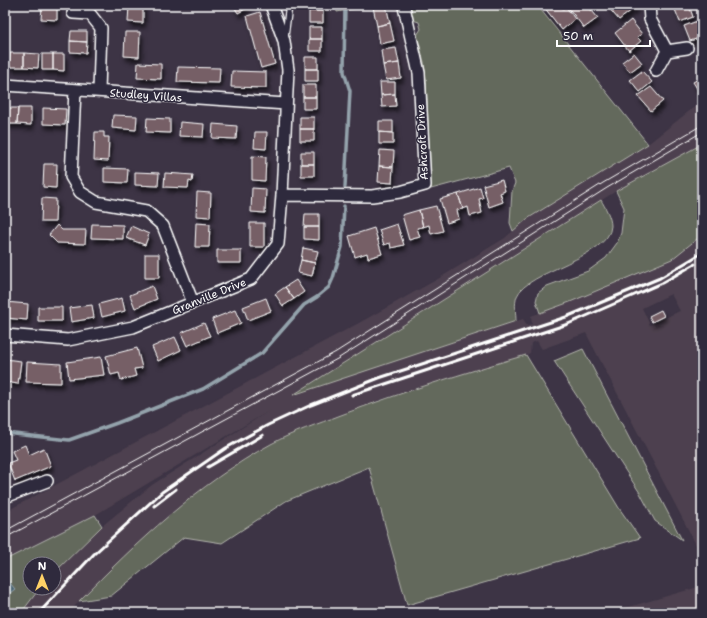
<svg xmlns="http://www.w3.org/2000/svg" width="707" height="618" viewBox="0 0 707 618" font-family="'Shantell Sans',sans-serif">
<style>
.built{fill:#4e414f;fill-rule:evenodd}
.green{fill:#64695b;stroke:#b2b4ad}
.water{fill:#4c6574;stroke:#94a3ac}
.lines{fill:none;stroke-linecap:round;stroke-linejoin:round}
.stream{stroke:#94a3ac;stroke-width:3.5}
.building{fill:#765e66;stroke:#fff;filter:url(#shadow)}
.lane-casing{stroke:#fff;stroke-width:8}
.street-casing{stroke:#fff;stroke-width:14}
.lane{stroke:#2f2a3d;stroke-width:5.5}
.street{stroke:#2f2a3d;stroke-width:11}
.tram{stroke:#fff;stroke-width:1}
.rail{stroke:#fff;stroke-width:3}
.labels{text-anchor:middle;stroke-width:3;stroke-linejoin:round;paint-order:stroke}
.street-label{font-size:11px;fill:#fff;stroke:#2f2a3d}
</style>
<defs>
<filter id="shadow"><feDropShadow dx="2.5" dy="4.5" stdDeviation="2" flood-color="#0009"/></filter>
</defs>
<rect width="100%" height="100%" fill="#3d3445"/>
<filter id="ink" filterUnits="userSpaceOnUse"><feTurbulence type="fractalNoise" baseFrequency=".025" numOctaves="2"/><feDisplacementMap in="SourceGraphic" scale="8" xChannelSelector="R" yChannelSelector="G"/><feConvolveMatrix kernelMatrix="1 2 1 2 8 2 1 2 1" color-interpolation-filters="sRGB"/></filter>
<g filter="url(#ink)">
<path class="built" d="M702 101V144L616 191 295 394 523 319 527 325 532 324 531 316 570 302 672 259 702 235V556L586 333 542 349 537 341 531 343 530 353 526 355 382 399 313 425 272 443 231 468 183 504 158 525 79 601 69 613H21L40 588H54V573L102 526 152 485 272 409 95 515 5 560V512L359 323 438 279 505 238 527 219 648 144ZM671 294 680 311 650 325 642 308Z
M702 586V613H608Z"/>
<path class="green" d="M336 5H373L337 12Z
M409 5H537L648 144 527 219 513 231 510 223 512 191 515 183 509 168 431 189 426 80 424 62 417 35 421 29 419 22 413 20Z
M702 144V235L672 259 570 302 540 313 536 301 538 293 547 286 588 271 606 258 617 243 621 233 624 208 616 191Z
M601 200C605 207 611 217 611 226 610 257 527 271 517 296 514 304 516 314 516 321L293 395Z
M583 349 682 540 655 521 640 493 554 361Z
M526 355 619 508 640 538 407 605 369 467 286 501 222 543 184 537 111 596 79 601C137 542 198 484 271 444 293 432 318 424 341 415 402 392 464 373 526 355Z
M95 515 102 526 54 573V564H30V588H40L21 613H5V560Z"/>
<path class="water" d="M5 577 15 589 5 597Z"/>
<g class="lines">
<path class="stream" d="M345 5 344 72 350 91 345 187
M5 433 69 440 117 423 203 389 262 353 304 305 317 297 329 287 333 278 342 247 344 206"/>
</g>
<path class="building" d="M42 5H57V8L42 7Z
M129 5H143V23L128 22Z
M233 5H248L249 7 238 13Z
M309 5H323V11H309Z
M386 5 390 23 377 26 373 7Z
M547 5H560L563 9 566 7 575 19 562 30 544 7Z
M568 5H584L586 8 588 6 598 18 584 28 567 6Z
M610 5H636L637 6 619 20 608 7Z
M680 5H689L693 17 680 22 674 7Z
M42 7 57 8V20L41 19Z
M309 11H323V23H309Z
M260 12 275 64 261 68 247 16Z
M631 20 642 34 637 37 641 41 629 51 615 33Z
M700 20 702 26V37L690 41 684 26Z
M390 23 394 41 380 44 377 26Z
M309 27H322V39H309Z
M71 31H87V42L70 41Z
M125 32H140L139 57 124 56Z
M309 39H322V51H309Z
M70 41 87 42 86 53 70 52Z
M396 48 399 63 383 65 381 50Z
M10 53H24V67H9Z
M24 53 39 54 38 68 24 67Z
M634 53 642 63 630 72 622 62Z
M42 54H53V70H42Z
M53 54H64V71L53 70Z
M305 57H318V69H305Z
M138 63 161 64V79L137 78Z
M399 63 401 78 386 80 383 65Z
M178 67 220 68 219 83 177 82Z
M305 69H318V81H305Z
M232 71 266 72V88L231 87Z
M642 71 652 82 640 92 630 80Z
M702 77V88L698 90 693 82Z
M380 82H395V94L381 95Z
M303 85H316V97H303Z
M651 87 663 101 651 111 638 96Z
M395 94 396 106 382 107 381 95Z
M303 97H316V109H303Z
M5 108H18L17 124H5Z
M18 108H31V125L17 124Z
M43 108 66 109 65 125 43 124Z
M113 115 137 116 136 130 112 128Z
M300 117H314V129H300Z
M147 118 170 119V133L146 132Z
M379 121H393V133L379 132Z
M180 122 204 124 203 137 179 136Z
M213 124 237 126 236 139 212 138Z
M300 129H314V141H300Z
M95 132H104V137H109L108 161 94 160Z
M255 132H267L266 149 254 148Z
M379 132 393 133V144H379Z
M380 150 394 151 393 167 379 166Z
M301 152H314V164H301Z
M252 156 266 157 265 181 252 180Z
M44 164H57L56 188 43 187Z
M301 164H314V176H301Z
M379 166 393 167 392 183 378 182Z
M104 168 128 169 127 183 104 182Z
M135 172 159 173 158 186 135 185Z
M165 173 193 175 192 182 189 181 188 188 164 187Z
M502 180 505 191 500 193 503 202 489 207 483 185Z
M480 187 483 198 479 199 482 213 470 216 468 207 463 209 458 194Z
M252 188 266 189 265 213 251 212Z
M197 192 211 193 210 217 196 216Z
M458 194 463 209 457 210 459 219 447 223 440 199Z
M42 198 56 199 55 222H41Z
M436 206 443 231 431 234 429 225 423 227 419 210Z
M419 210 423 227 417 228 420 237 409 240 402 215Z
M305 214H319V227H304Z
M196 223 210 224 209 247H195Z
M250 223H264V247H250Z
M92 224 123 225V239L91 238Z
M397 224 404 245 391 248 390 243 384 245 379 230Z
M57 225 62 230H86L85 244 57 243 49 235Z
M131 226 149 234 145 245 126 238Z
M304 227H319V240L304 239Z
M374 228 382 254 368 258 367 253 355 257 349 236Z
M303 248 318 251 315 263 301 260Z
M217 250H241V263H217Z
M145 254H159V278H145Z
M301 260 315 263 312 276 298 273Z
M296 280 304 292 294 299 285 287Z
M152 286 157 299 135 308 130 295Z
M285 287 294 299 283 306 275 294Z
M122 298 125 311 102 317 99 304Z
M266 298 271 311 248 320 243 307Z
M5 302 28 304 27 320 5 318Z
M92 305 94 318 71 322 69 308Z
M38 307H62V321H38Z
M235 310 241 323 217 333 212 319Z
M661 310 664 316 652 322 649 316Z
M204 323 210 336 187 346 181 333Z
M175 337 181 350 158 361 152 347Z
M137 348 142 368 134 369 136 376 121 380 119 373 111 375 106 356Z
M101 357 104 375 69 379 67 362Z
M5 359 21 361 18 384 5 382Z
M27 362 61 364V383L26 382Z
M25 445 29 455 44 448 51 466 15 481 8 463 16 460 12 451Z"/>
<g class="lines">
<g class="lane-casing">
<path id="lane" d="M285 36 289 5"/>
</g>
<g class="street-casing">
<path id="street" d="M649 5 650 19 667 51
M73 13 90 14 101 28 99 91
M656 71 667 51 687 48
M5 85 286 104
M75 90 71 177 80 192 96 202 146 211 163 226 193 303
M282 195 372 196 400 192 425 185 419 73 404 7
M5 335 68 340 133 327 251 279 278 244 282 195 288 70 284 41 271 5
M5 497 47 481"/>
</g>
<use href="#lane" class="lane"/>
<use href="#street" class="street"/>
<path class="tram" d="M5 531 336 352 603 183 702 125
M5 538 339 358 607 188 702 132"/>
<path class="rail" d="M352 395 568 324 662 283 695 264
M208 467 263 435
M154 506 176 489
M39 613 94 554 162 492 226 448 268 425 311 405 379 378 566 317 660 278 702 253"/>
</g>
</g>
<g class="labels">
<g class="street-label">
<text transform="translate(146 95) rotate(4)" y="4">Studley Villas</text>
<text transform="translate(422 142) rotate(-93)" y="4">Ashcroft Drive</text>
<text transform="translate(209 296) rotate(-22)" y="4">Granville Drive</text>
</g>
</g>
<rect width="707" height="618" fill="none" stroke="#2f2a3d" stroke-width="20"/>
<rect x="10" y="10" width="687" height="598" fill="none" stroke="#fff" stroke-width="1.5" filter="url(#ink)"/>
<g transform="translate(42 576)"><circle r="19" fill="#2f2a3d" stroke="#827f8b"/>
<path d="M0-3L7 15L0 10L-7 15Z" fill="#ffd166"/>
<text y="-6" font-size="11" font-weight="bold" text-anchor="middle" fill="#ffffff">N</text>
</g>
<path d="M557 40v6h93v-6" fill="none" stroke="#ffffff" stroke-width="2"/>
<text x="563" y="40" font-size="12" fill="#ffffff" stroke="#2f2a3d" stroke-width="3" paint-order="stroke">50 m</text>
</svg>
